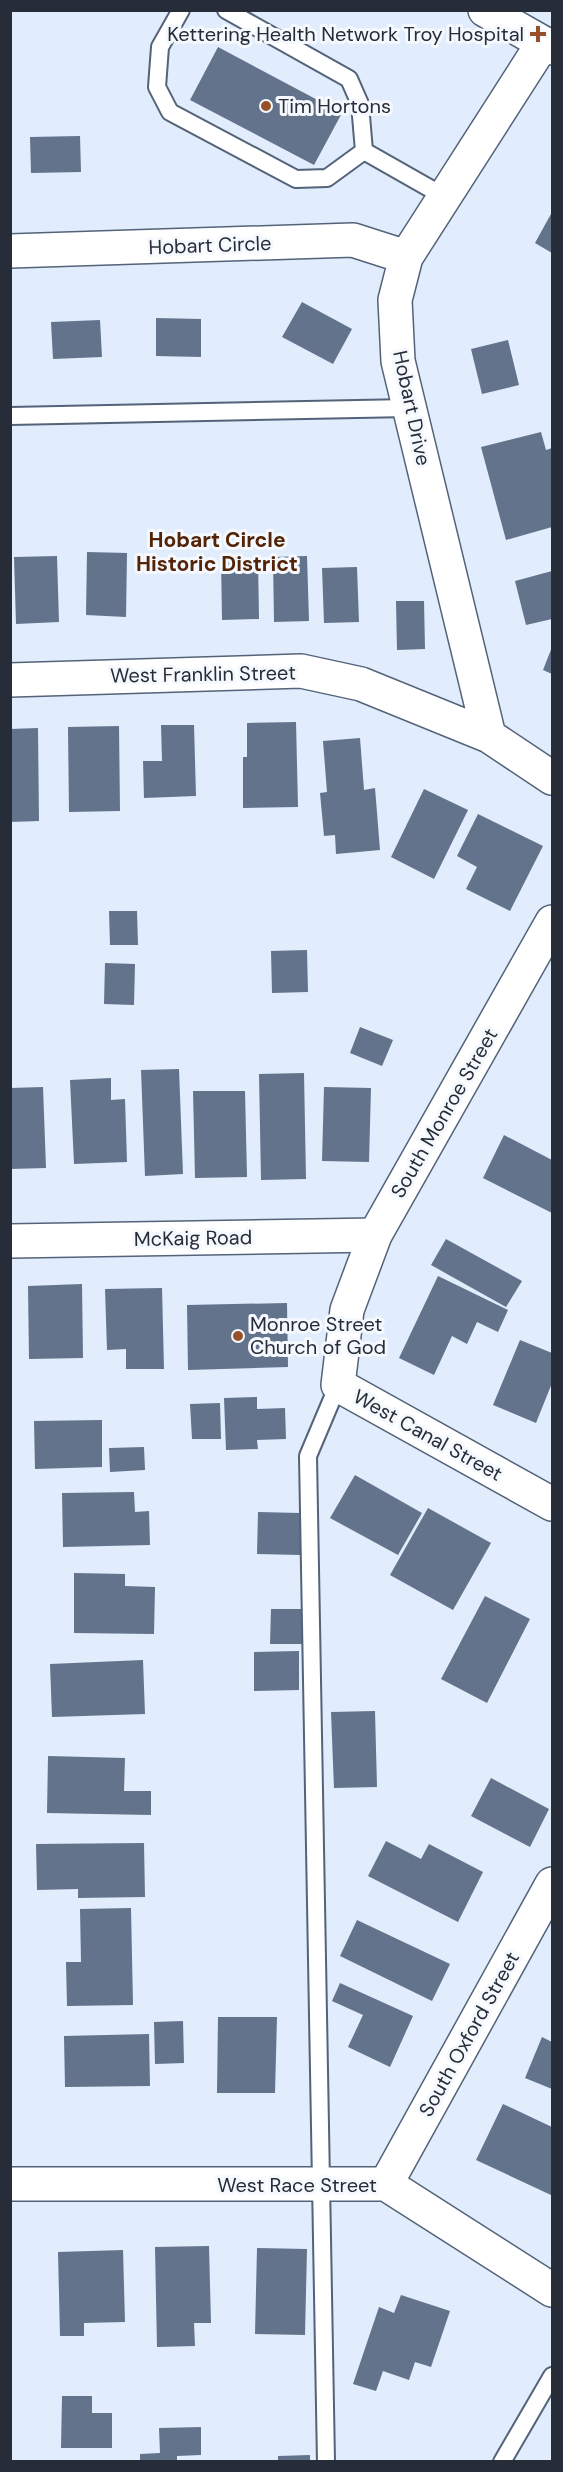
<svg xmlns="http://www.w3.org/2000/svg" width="563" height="2472" viewBox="0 0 563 2472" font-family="'DM Sans',sans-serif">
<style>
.building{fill:#63738b}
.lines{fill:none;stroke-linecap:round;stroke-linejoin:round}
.service-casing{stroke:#536379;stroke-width:20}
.minor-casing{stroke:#536379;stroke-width:36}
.tertiary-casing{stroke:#536379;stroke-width:36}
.primary-casing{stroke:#536379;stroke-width:36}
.service{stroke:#fff;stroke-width:16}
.minor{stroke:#fff;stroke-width:33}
.tertiary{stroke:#fff;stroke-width:33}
.primary{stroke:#fff;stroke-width:33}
.poi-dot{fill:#975029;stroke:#f5f9fe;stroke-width:2}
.labels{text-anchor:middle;stroke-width:6;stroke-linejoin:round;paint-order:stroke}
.poi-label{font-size:20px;fill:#262d38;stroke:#f5f9fe;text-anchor:start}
.street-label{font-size:20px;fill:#262d38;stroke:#f5f9fe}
.neighbourhood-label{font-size:21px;font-weight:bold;fill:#532408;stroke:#f5f9fe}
</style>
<rect width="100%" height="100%" fill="#e1ecfc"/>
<path class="building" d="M218 47 342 113 314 165 190 100Z
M80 136 81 172 31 173 30 137Z
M552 212V253L535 243Z
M302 302 352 329 333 364 282 337Z
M156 318 201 319V357L156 356Z
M100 320 102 357 53 359 51 322Z
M508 340 519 385 482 394 471 349Z
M541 432 546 450 552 448V527L506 540 481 447Z
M87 552 127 553 126 617 86 615Z
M57 556 59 622 16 624 14 557Z
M307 556 309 621 274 622 273 557Z
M258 559 259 619 222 620 221 560Z
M357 567 359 622 324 623 322 568Z
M552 571V619L526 625 515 581Z
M396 601H424L425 649 397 650Z
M552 647V674L543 670Z
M296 722 298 807 243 808V757H247V723Z
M161 725H194L196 796 144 798 143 761H162Z
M119 726 120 811 69 812 68 727Z
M38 728 39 821 10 822V729Z
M360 738 364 790 375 788 380 850 336 854 335 835 324 836 320 793 327 792 323 741Z
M424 789 468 810 434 879 391 857Z
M478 814 543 846 510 911 466 889 477 867 457 856Z
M109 911H137L138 945H110Z
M307 950 308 992 272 993 271 951Z
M105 963 135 964 134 1005 104 1004Z
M360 1027 393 1040 382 1066 350 1053Z
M179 1069 183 1174 145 1176 141 1070Z
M304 1073 306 1179 261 1180 259 1074Z
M111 1078V1100L125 1099 127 1162 74 1164 70 1080Z
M43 1087 46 1168 10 1169V1088Z
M324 1087 371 1088 369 1162 322 1161Z
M193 1091H245L247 1177 195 1178Z
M504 1135 552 1160V1213L483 1178Z
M446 1239 522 1281 506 1307 431 1265Z
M438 1276 508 1310 498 1332 477 1322 467 1344 452 1336 434 1375 399 1358Z
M82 1284 83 1358 29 1359 28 1286Z
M162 1288 164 1369H126V1349L107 1350 105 1289Z
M287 1303 288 1367 188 1370 187 1305Z
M520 1340 552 1353V1383L536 1423 493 1405Z
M257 1397V1409L285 1408 286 1439 257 1440 258 1449 226 1450 224 1398Z
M220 1403 221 1439H192L190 1404Z
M102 1420V1467L35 1469 34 1421Z
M144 1447 145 1470 110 1472 109 1448Z
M355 1475 422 1513 398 1555 330 1518Z
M134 1492 135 1512 149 1511 150 1545 63 1547 62 1493Z
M428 1508 491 1543 453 1610 390 1575Z
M258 1512 301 1513 300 1555 257 1554Z
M74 1573 125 1574V1586L155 1587 154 1634 74 1633Z
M485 1596 530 1619 487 1703 441 1679Z
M271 1609H305V1644H270Z
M299 1651V1690L254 1691V1652Z
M143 1660 145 1714 52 1717 50 1664Z
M375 1711 377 1787 334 1788 331 1712Z
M48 1756 125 1758 124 1791H151V1815L47 1813Z
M491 1778 549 1809 530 1847 471 1816Z
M386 1841 421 1859 429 1844 483 1872 458 1922 368 1876Z
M144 1843 145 1897 78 1898V1889L37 1890 36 1844Z
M131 1908 133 2005 67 2006 66 1962H81L80 1909Z
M357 1920 450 1964 432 2001 340 1956Z
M340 1983 413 2016 390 2067 348 2047 363 2015 332 2001Z
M218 2017H277L275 2093H217Z
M183 2021 184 2063 155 2064 154 2022Z
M149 2034 150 2086 65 2087 64 2036Z
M542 2037 552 2042V2089L525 2078Z
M503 2104 552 2127 551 2195 476 2160Z
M209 2246 211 2323H194L195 2346 157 2347 155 2247Z
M257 2248 307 2249 305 2335 255 2334Z
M123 2250 125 2322 84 2323V2336H60L58 2252Z
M401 2295 450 2311 431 2367 415 2362 409 2380 383 2371 376 2391 353 2384 379 2307 394 2313Z
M62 2396H92V2413H112V2448H61Z
M201 2427V2455L177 2456V2462H140V2454L160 2453 159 2428Z
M310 2455V2462H278V2456Z"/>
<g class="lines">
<g class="service-casing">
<path id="service" d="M181 10 160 47 157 87 170 112 296 179 327 178 364 151 445 197
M226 10 349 79 360 104 364 151
M10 416 409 408
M326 2462 308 1456 338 1385
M502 2462 552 2376"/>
</g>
<g class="minor-casing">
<path id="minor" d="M10 251 353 240 406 257
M10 680 301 671 361 684 489 736 552 778
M489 736 398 361 395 300 406 257 543 43
M552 922 375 1235 347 1310 338 1385 552 1504
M10 2184H386L552 2290
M386 2184 552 1884"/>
</g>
<g class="tertiary-casing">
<path id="tertiary" d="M10 1241 375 1235"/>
</g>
<g class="primary-casing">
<path id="primary" d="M485 10 552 48"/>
</g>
<use href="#service" class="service"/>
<use href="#minor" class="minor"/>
<use href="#tertiary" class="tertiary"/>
<use href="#primary" class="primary"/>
</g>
<g class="poi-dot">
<path d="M535 25h6v6h6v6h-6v6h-6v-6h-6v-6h6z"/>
<circle cx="266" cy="106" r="6"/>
<circle cx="238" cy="1336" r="6"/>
</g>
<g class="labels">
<g class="poi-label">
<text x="524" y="41" text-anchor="end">Kettering Health Network Troy Hospital</text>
<text x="278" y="113">Tim Hortons</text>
<text x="250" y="1331">Monroe Street<tspan x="250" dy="23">Church of God</tspan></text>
</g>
<g class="street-label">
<text transform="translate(210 245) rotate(-2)" y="7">Hobart Circle</text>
<text transform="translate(412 408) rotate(78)" y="7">Hobart Drive</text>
<text transform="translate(203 674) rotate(-1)" y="7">West Franklin Street</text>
<text transform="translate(444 1113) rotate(-60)" y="7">South Monroe Street</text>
<text transform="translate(193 1238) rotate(-1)" y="7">McKaig Road</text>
<text transform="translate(428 1435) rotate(29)" y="7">West Canal Street</text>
<text transform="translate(469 2034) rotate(-61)" y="7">South Oxford Street</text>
<text x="297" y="2192">West Race Street</text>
</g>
<g class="neighbourhood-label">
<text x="217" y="547">Hobart Circle<tspan x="217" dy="24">Historic District</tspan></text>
</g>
</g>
<rect width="563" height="2472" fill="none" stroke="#262d38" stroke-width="24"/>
</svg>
